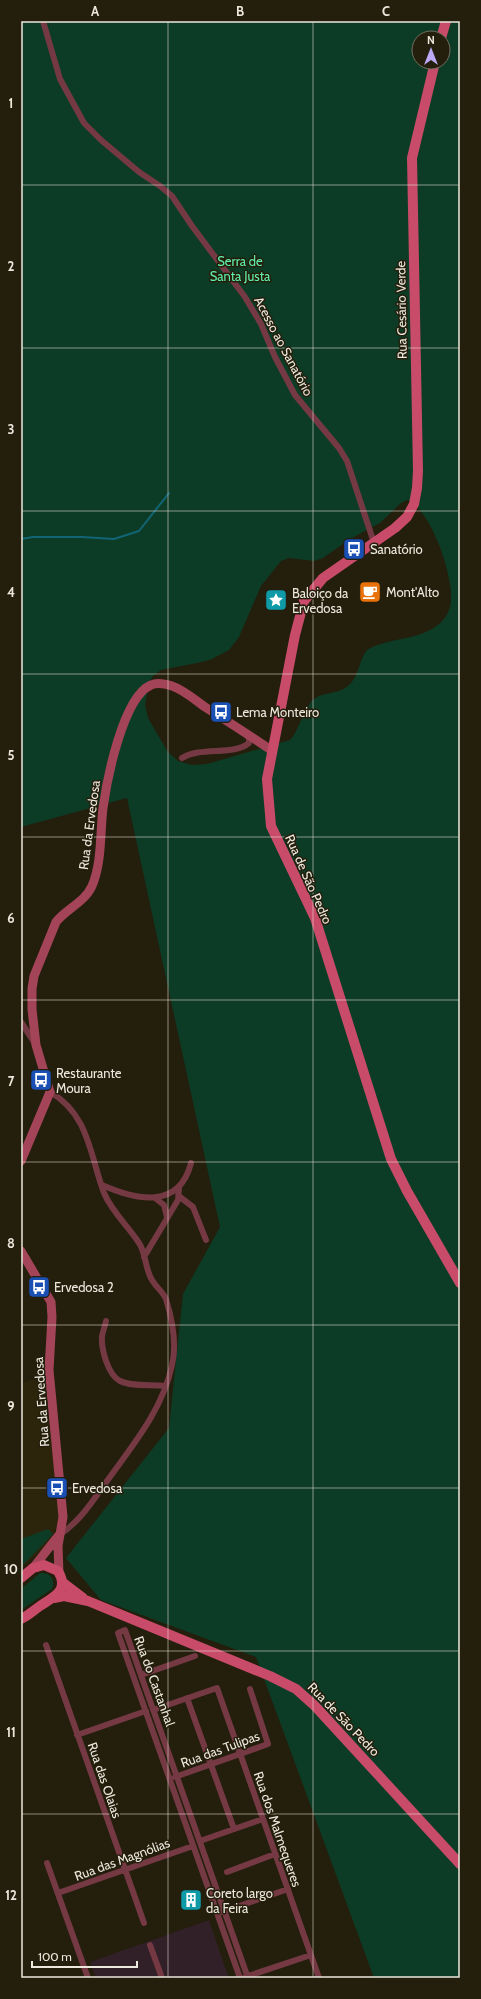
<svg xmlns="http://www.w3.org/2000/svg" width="481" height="1999" viewBox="0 0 481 1999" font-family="Cabin,sans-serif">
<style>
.commercial{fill:#312027}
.built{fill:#2d250b}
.green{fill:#0d3c26;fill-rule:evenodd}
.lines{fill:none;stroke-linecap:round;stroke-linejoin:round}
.stream{stroke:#116575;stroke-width:2}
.street{stroke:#753944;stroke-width:6}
.secondary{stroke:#a44459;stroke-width:9}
.primary{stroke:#c94b6a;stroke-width:10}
.grid{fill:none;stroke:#ece8dd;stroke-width:1;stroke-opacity:0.55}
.labels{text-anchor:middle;stroke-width:3;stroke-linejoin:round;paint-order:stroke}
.park-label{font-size:13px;fill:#60efa9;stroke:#241e0c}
.street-label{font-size:13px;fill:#ece8dd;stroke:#241e0c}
.poi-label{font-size:13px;fill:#ece8dd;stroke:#241e0c;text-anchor:start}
.neatline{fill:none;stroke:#ece8dd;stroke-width:1.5}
.grid-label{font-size:13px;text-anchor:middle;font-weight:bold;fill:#ece8dd}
</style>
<rect width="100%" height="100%" fill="#241e0c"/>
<path class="commercial" d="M209 1920 228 1976 222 1978H96L90 1962Z"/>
<path class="built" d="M42 1377 55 1467 59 1521 50 1542 21 1569V1383Z"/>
<path class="green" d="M21 21H460V1978H374L256 1657 101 1600 66 1558 169 1428 183 1294 220 1227 127 798 21 827ZM419 38H443V62H419ZM407 500C431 509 453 575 451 600 451 608 446 619 439 624 419 641 389 637 367 650 359 660 359 676 349 685 338 696 321 690 311 702 301 714 300 729 290 740L207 764 192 765 178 761 168 752 148 718 145 705 149 683 153 676 161 670 202 662 212 659 229 650 239 637 261 586 281 561 289 558 314 561 323 558 350 539 380 523 401 503Z
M48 1529 53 1534 21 1567V1539Z
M40 1573C50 1572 56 1579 52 1589L21 1610V1589Z"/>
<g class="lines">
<path class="stream" d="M21 539 33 537H82L114 539 139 531 169 493"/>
<path class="street" d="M43 21 60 79 84 123 101 140 139 172 160 186 172 196 192 226 245 297 261 324 275 357 295 395 339 448 347 461 374 543
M182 758C201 746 234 756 249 743V735
M21 1022 34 1042
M50 1092C89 1114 90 1156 104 1193 112 1212 128 1226 139 1243 146 1253 145 1269 152 1280 156 1287 163 1292 166 1299 172 1319 177 1345 172 1365 163 1409 133 1445 107 1481 93 1500 80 1522 59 1535
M102 1185C136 1200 179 1210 191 1163
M180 1197 193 1207 206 1240
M155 1198 164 1205 167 1217
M144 1257 178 1200 179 1188
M106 1321C105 1326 103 1331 102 1336 101 1349 108 1375 120 1381 132 1387 152 1384 166 1386
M46 1645 144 1923
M141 1675 195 1656
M187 1698 234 1829
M153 1710 217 1688 319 1978
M77 1735 146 1711
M175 1777 268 1744 250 1689
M200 1841 263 1819
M47 1863 88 1978
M227 1872 275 1854
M58 1893 193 1846
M222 1912 288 1889
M150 1945 162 1978
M245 1977 311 1955
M240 1978 118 1633 125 1630 248 1978"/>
<path class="secondary" d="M21 1161 50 1092 36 1045 32 1009V989L34 976 56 922C66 909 85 902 92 886 102 863 100 833 103 808 107 779 123 697 151 685 157 682 166 684 172 686 184 690 195 700 205 707 227 721 249 735 271 750
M21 1251 51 1302 52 1317 49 1370 63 1517 58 1546 59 1574
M33 1568 59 1535"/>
<path class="primary" d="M441 38 446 21
M435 62 412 158 418 471 417 488 414 504 407 517 395 528 323 578 304 601 295 635 267 779 271 826 315 918 391 1159 407 1191 460 1283
M21 1578 33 1568 44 1565 58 1571C70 1591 53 1597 40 1606 34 1610 28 1616 21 1619
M62 1582 83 1598
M54 1598 64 1596 88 1601 270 1676 296 1689 315 1706 460 1864"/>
</g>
<path class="grid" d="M168 21V1978M313 21V1978M21 185H460M21 348H460M21 511H460M21 674H460M21 837H460M21 1000H460M21 1162H460M21 1325H460M21 1488H460M21 1651H460M21 1814H460"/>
<defs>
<g id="bus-square" transform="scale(1.15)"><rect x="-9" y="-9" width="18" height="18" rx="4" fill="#1a4fb4" stroke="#241e0c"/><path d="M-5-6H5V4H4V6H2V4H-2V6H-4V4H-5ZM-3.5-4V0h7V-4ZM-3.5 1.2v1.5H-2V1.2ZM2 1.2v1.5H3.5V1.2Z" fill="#fff"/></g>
<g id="cafe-square" transform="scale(1.15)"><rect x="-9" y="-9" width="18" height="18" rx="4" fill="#e8710a" stroke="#241e0c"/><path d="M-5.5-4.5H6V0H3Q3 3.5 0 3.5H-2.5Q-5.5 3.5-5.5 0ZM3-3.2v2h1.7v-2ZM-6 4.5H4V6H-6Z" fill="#fff"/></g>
<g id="sight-square" transform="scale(1.15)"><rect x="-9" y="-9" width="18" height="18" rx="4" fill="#0f9aa8" stroke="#241e0c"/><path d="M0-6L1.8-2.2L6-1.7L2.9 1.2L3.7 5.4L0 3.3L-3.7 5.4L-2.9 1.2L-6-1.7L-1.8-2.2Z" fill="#fff"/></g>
<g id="building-square" transform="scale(1.15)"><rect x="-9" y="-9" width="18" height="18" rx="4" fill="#0f9aa8" stroke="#241e0c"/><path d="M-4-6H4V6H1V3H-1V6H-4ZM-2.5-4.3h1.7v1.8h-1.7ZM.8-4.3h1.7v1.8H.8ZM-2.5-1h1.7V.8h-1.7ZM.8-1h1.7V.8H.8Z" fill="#fff"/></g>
</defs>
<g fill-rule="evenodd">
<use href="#bus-square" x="354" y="549"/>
<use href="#cafe-square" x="370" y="592"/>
<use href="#sight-square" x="276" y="600"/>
<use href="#bus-square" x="221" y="712"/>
<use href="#bus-square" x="41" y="1080"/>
<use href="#bus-square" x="39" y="1287"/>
<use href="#bus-square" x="57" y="1488"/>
<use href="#building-square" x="191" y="1900"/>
</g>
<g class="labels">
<g class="park-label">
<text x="240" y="266">Serra de<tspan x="240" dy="15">Santa Justa</tspan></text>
</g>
<g class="street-label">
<text transform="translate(401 310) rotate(-91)" y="5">Rua Cesário Verde</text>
<text transform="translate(284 346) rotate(62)" y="5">Acesso ao Sanatório</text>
<text transform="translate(89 825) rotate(-82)" y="5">Rua da Ervedosa</text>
<text transform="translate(309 879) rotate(66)" y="5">Rua de São Pedro</text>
<text transform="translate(41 1402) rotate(-94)" y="5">Rua da Ervedosa</text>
<text transform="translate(155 1681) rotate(70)" y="5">Rua do Castanhal</text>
<text transform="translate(344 1719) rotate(46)" y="5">Rua de São Pedro</text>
<text transform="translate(220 1749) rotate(-20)" y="5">Rua das Tulipas</text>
<text transform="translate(105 1780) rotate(71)" y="5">Rua das Olaias</text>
<text transform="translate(278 1829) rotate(71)" y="5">Rua dos Malmequeres</text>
<text transform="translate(122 1859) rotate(-20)" y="5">Rua das Magnólias</text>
</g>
<g class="poi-label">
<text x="370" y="554">Sanatório</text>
<text x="386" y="597">Mont'Alto</text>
<text x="292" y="598">Baloiço da<tspan x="292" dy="15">Ervedosa</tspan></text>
<text x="236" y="717">Lema Monteiro</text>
<text x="56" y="1078">Restaurante<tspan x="56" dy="15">Moura</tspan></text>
<text x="54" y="1292">Ervedosa 2</text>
<text x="72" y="1493">Ervedosa</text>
<text x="206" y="1898">Coreto largo<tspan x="206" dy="15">da Feira</tspan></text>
</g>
</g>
<rect width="481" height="1999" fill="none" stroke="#241e0c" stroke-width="44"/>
<g transform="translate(431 50)"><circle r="19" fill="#241e0c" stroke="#746f60"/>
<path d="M0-3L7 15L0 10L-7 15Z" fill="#bbaaf6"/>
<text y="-6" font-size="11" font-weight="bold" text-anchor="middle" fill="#ece8dd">N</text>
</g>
<path d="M32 1961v6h105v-6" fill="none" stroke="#ece8dd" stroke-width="2"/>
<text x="38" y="1961" font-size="12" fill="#ece8dd" stroke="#241e0c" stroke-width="3" paint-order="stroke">100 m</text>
<rect x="22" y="22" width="437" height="1955" class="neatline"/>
<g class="grid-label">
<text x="95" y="16">A</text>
<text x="240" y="16">B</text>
<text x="386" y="16">C</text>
<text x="11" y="108">1</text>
<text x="11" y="271">2</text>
<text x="11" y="434">3</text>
<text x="11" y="597">4</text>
<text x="11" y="760">5</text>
<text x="11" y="923">6</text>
<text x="11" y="1086">7</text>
<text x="11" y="1248">8</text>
<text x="11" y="1411">9</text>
<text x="11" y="1574">10</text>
<text x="11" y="1737">11</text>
<text x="11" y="1900">12</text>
</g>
</svg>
